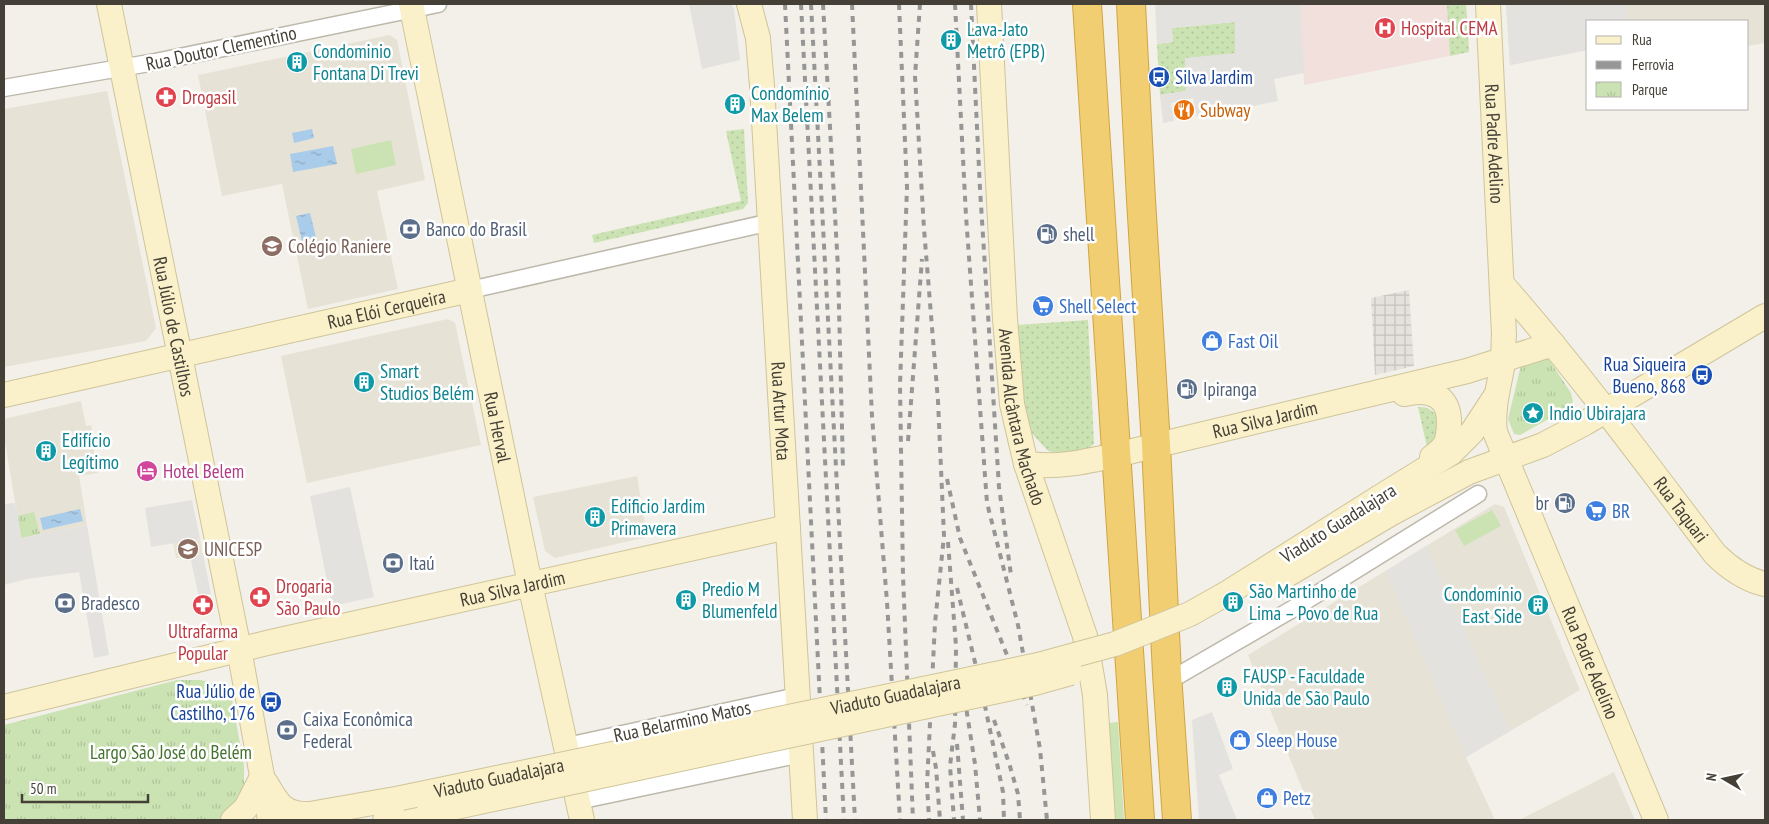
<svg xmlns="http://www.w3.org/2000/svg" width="1769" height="824" viewBox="0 0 1769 824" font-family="'PT Sans Narrow',sans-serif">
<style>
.residential{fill:#e6e2d6}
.industrial{fill:url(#industrial-grid)}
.education{fill:#eae5d3}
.medical{fill:#f2e0dc}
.grass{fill:#cbe3b3}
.park{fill:url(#park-tufts)}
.garden{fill:url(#garden-dots)}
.parking{fill:#e4e2df}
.water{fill:url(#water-ripples)}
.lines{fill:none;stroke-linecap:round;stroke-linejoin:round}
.street-casing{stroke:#bdb8ab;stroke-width:19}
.secondary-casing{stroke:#cfc49a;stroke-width:26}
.highway-casing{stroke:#d1a443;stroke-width:30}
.street{stroke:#fff;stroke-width:16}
.secondary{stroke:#faf1ca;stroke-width:24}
.highway{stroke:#f2ce73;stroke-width:28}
.rail{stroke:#969696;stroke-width:4;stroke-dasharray:6 6;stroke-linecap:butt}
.secondary-bridge-casing{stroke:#cfc49a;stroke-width:26;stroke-linecap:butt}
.secondary-bridge{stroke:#faf1ca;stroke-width:24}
.labels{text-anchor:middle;stroke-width:5;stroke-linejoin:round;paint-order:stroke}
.health-label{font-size:19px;fill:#be3a42;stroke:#fff;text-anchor:start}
.culture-label{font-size:19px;fill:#0d838f;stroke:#fff;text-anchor:start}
.street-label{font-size:19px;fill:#454037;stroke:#fff}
.transit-label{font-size:19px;fill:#164399;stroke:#fff;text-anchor:end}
.food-label{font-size:19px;fill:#c56008;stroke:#fff;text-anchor:start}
.service-label{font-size:19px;fill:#4e5e75;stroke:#fff;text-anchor:start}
.education-label{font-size:19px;fill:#785e54;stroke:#fff;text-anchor:start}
.shop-label{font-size:19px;fill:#366cbe;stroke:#fff;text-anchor:start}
.hotel-label{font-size:19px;fill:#b23c85;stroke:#fff;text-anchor:start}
.park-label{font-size:19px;fill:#45722f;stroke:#fff}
</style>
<defs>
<pattern id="industrial-grid" width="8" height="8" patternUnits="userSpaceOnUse" patternTransform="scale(1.25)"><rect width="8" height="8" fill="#e5e1dc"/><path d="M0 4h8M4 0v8" fill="none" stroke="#c6c2bd"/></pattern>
<pattern id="park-tufts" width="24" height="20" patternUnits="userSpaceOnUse" patternTransform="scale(1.25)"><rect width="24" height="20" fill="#cbe3b3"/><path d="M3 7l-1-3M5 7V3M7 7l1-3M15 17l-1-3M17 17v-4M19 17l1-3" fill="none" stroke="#b0c49b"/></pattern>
<pattern id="garden-dots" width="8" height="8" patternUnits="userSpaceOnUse" patternTransform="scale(1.25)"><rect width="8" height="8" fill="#cbe3b3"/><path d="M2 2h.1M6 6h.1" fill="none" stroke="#b0c49b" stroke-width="1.8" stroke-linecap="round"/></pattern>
<pattern id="water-ripples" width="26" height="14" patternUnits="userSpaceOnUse" patternTransform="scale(1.25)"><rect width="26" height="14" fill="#a9ccea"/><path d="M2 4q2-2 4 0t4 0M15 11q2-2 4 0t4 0" fill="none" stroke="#8ba7be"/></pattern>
</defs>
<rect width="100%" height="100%" fill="#f2f0e8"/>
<path class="residential" d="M1506 4H1765V43L1748 46V21H1588V50L1510 65Z
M390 35 397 40 425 180 377 191 398 289 308 309 282 184 222 196 198 75Z
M107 91 156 328 146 341 4 367V109Z
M448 319 455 323 481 445 307 483 281 356Z
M81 401 86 426 91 425 95 445 93 446 98 473 79 476 87 525 21 538 4 436V419Z
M637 476 647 537 555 558 545 551 533 497Z
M1495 504 1504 507 1580 690 1466 757 1495 820H1315L1248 655Z
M1614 772 1635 820H1519L1565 797Z"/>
<path class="industrial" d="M1409 290 1414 366 1375 375 1371 298Z"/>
<path class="education" d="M200 539 203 554 176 558 173 543Z"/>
<path class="medical" d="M1300 4H1466L1469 52 1304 85Z"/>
<path class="grass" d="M391 140 396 165 356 174 351 149Z
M1492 510 1501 526 1464 546 1455 530Z
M1118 722 1124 820H1112L1107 723Z"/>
<path class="park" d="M1548 358 1571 393 1573 402 1568 408 1520 435 1514 434 1508 419 1521 365Z
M34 512 40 534 21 538 18 516Z
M177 680H201L220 685 232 700 244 765V788L237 807 223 820H4V725Z"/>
<path class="garden" d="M1447 4H1466L1469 52 1450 56Z
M1235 22V53L1186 91 1160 95 1157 44 1173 42 1172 28Z
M744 129 748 203 743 209 594 243 592 235 741 201 726 131Z
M1088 320 1094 444 1087 450 1066 454 1048 451 1026 427 1017 325Z
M1418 407C1435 406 1439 419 1442 433L1427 447Z"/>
<path class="parking" d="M689 4H731L734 9 740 60 702 69Z
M1155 4H1301L1304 73 1274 79 1278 101 1197 117 1193 98 1171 103 1174 121 1163 123 1160 95 1186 91 1185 58 1235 53V22L1172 28 1173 42 1157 44Z
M1506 4H1579V6L1627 4 1629 21H1588V50L1510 65Z
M350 487 374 597 332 606 310 496Z
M192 500 200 539 151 547 145 508Z
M15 503 21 538 87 525 109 655 94 658 79 572 27 579 4 585V504Z
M1426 546 1510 731 1466 757 1386 571Z
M203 554 211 594 199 597 190 556Z
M1212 712 1233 769 1219 775 1237 820H1199L1192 720Z"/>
<path class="water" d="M312 129 314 138 294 143 292 133Z
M333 146 337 164 293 172 290 154Z
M310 213 316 237 302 241 296 216Z
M80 509 83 521 43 530 40 518Z"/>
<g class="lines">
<g class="street-casing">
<path id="street" d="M4 88 155 62 438 4
M470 290 771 222
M1167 682 1296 607 1478 494
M567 746 797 696
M578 801 801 754"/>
</g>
<g class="secondary-casing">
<g id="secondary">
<path id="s1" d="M109 4 239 649 270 820"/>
<path id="s2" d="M411 4 530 584 582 820"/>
<path id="s3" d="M749 4 758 38 762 86 805 820"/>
<path id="s4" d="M989 4 1005 319 1012 404 1026 464 1085 636 1095 695 1103 820"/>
<path id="s5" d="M1488 4 1504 335C1503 344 1504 354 1503 363 1499 386 1492 408 1495 432L1656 820"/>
<path id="s6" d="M1502 284C1578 371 1646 463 1715 554 1729 568 1745 579 1764 584"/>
<path d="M1404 394C1429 388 1450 395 1449 424 1448 442 1447 446 1432 457"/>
<path id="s7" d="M4 395 470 290"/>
<path id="s8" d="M1026 464C1057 468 1085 462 1116 455L1467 371 1553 344"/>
<path d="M1380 497 1451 453 1472 432 1495 397"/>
<path d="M1392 513 1469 472 1543 445 1585 423 1765 316"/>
<path id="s9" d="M4 707 271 642 788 527"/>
<path d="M266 783C278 804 284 815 310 814L401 798"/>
<path d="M233 820 246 808 262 777"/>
<path d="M385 820 428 813"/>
</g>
</g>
<g class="highway-casing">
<path id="highway" d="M1087 4 1140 820
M1131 4 1141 200 1156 445 1167 674 1177 820"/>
</g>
<use href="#street" class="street"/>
<use href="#secondary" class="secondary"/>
<use href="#highway" class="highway"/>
<path class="rail" d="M785 4 826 820
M801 4 844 820
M811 4 855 820
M823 4 838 268 843 468
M852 4 872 416 887 602 900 820
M899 4 907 187 900 385 903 576 913 820
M920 4 915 76 924 229 938 401 944 536 935 623 927 784 929 820
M955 4 966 216 987 503 1018 625 1040 749 1047 820
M971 4 980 189 999 487 1011 575
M908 441 922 259
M947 479 960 538 1027 705
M948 542 956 646 955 724 950 766 954 820
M957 588 981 687 1003 792 1004 820
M961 675 975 764 980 820
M994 720 1009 763 1018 794 1020 820
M957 744 963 820
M933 751 936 768 940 820"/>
<g class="secondary-bridge-casing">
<g id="secondary-bridge">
<path d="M1275 582 1392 513"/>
<path id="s10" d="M401 798 1038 665 1115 644 1190 614 1229 592 1380 497"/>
<path d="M428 813 1035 683 1071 673"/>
</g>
</g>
<use href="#secondary-bridge" class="secondary-bridge"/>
</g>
<defs>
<g id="hospital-disc" transform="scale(1.125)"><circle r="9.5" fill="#e0444e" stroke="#fff"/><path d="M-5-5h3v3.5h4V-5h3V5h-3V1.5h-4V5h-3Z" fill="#fff"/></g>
<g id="building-disc" transform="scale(1.125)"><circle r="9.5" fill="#0f9aa8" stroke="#fff"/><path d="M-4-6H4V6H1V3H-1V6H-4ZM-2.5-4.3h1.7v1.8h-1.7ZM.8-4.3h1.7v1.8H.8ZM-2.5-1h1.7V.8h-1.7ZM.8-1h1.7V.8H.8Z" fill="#fff"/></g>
<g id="bus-disc" transform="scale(1.125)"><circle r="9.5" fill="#1a4fb4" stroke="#fff"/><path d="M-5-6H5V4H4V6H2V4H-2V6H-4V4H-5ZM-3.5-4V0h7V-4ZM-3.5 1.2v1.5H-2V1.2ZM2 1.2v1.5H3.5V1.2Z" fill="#fff"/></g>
<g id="pharmacy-disc" transform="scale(1.125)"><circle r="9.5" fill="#e0444e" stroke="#fff"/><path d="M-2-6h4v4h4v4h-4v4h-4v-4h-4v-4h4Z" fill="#fff"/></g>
<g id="restaurant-disc" transform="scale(1.125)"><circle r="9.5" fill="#e8710a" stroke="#fff"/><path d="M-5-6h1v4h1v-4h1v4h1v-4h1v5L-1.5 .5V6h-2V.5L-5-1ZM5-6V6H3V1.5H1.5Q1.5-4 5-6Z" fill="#fff"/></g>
<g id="bank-disc" transform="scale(1.125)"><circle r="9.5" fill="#5c6f8a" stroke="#fff"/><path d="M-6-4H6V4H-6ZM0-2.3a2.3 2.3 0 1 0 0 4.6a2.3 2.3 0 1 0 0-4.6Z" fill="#fff"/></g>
<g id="fuel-disc" transform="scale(1.125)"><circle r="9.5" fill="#5c6f8a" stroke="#fff"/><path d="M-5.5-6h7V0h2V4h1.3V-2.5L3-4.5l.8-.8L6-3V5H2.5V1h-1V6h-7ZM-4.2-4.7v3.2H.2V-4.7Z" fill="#fff"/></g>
<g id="school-disc" transform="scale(1.125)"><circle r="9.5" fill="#8d6e63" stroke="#fff"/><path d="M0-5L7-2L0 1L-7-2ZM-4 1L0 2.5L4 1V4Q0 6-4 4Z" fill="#fff"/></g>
<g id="supermarket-disc" transform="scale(1.125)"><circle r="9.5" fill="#3f7fe0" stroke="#fff"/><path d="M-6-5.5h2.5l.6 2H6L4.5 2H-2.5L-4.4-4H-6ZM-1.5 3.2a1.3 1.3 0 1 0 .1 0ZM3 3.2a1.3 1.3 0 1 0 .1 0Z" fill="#fff"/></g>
<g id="shop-disc" transform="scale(1.125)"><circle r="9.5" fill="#3f7fe0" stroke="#fff"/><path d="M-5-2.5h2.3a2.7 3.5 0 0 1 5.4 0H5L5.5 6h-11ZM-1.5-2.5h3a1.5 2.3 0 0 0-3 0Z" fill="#fff"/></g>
<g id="sight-disc" transform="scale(1.125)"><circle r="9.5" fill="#0f9aa8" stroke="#fff"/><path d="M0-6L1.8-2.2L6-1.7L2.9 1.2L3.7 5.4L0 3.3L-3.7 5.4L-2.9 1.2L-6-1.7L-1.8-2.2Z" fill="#fff"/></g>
<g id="hotel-disc" transform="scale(1.125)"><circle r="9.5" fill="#d1479c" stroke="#fff"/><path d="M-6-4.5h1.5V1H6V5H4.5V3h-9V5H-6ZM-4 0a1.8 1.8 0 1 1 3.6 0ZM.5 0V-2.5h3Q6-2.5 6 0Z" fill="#fff"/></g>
<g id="university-disc" transform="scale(1.125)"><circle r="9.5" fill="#8d6e63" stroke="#fff"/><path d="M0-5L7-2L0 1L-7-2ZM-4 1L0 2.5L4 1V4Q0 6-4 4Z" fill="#fff"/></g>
</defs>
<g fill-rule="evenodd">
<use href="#hospital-disc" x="1385" y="28"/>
<use href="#building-disc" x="951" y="40"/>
<use href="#building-disc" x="297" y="62"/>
<use href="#bus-disc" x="1159" y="77"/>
<use href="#pharmacy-disc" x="166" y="97"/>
<use href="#building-disc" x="735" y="104"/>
<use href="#restaurant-disc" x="1184" y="110"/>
<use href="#bank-disc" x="410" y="229"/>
<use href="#fuel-disc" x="1047" y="234"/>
<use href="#school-disc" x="272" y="246"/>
<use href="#supermarket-disc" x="1043" y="306"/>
<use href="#shop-disc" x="1212" y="341"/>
<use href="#bus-disc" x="1702" y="375"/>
<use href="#building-disc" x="364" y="382"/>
<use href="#fuel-disc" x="1187" y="389"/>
<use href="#sight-disc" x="1533" y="413"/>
<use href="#building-disc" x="46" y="451"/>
<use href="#hotel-disc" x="147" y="471"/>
<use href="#fuel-disc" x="1565" y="503"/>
<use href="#supermarket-disc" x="1596" y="511"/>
<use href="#building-disc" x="595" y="517"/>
<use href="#university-disc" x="188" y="549"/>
<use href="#bank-disc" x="393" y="563"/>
<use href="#pharmacy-disc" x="260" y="597"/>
<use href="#building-disc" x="686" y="600"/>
<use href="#building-disc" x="1233" y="602"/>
<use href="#bank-disc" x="65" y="603"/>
<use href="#pharmacy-disc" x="203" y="605"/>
<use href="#building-disc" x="1538" y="605"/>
<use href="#building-disc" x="1227" y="687"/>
<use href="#bus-disc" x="271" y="702"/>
<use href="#bank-disc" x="287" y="730"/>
<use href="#shop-disc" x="1240" y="740"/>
<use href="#shop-disc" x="1267" y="798"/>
</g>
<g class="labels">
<g class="health-label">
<text x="1401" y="35">Hospital CEMA</text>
<text x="182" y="104">Drogasil</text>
<text x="276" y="593">Drogaria<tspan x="276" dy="22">São Paulo</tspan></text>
<text x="203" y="638" text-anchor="middle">Ultrafarma<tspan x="203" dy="22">Popular</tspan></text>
</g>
<g class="culture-label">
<text x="967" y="36">Lava-Jato<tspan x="967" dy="22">Metrô (EPB)</tspan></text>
<text x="313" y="58">Condominio<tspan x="313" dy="22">Fontana Di Trevi</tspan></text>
<text x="751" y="100">Condomínio<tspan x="751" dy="22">Max Belem</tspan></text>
<text x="380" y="378">Smart<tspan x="380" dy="22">Studios Belém</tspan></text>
<text x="1549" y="420">Indio Ubirajara</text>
<text x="62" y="447">Edifício<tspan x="62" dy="22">Legítimo</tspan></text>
<text x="611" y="513">Edificio Jardim<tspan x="611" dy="22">Primavera</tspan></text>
<text x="702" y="596">Predio M<tspan x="702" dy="22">Blumenfeld</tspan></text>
<text x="1249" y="598">São Martinho de<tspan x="1249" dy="22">Lima – Povo de Rua</tspan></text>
<text x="1522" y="601" text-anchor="end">Condomínio<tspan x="1522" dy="22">East Side</tspan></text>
<text x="1243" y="683">FAUSP - Faculdade<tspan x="1243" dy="22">Unida de São Paulo</tspan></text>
</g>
<g class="street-label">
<text transform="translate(221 48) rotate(-12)" y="7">Rua Doutor Clementino</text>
<text dy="7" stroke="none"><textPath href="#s5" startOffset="140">Rua Padre Adelino</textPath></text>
<text dy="7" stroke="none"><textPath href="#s7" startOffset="392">Rua Elói Cerqueira</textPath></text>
<text dy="7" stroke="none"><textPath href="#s1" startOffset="329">Rua Júlio de Castilhos</textPath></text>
<text dy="7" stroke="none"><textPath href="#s3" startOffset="409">Rua Artur Mota</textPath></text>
<text dy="7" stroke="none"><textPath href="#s4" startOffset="415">Avenida Alcântara Machado</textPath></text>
<text dy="7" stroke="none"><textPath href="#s8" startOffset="244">Rua Silva Jardim</textPath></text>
<text dy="7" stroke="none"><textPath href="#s2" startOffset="432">Rua Herval</textPath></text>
<text dy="7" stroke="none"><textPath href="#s6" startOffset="288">Rua Taquari</textPath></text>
<text transform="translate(1338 523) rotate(-32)" y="7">Viaduto Guadalajara</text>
<text dy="7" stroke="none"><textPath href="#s9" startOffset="522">Rua Silva Jardim</textPath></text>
<text dy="7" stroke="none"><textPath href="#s5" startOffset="679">Rua Padre Adelino</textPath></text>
<text dy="7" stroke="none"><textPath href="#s10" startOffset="505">Viaduto Guadalajara</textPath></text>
<text transform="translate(682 721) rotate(-12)" y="7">Rua Belarmino Matos</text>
<text dy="7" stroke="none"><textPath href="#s10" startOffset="100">Viaduto Guadalajara</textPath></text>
</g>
<g class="transit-label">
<text x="1175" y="84" text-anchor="start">Silva Jardim</text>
<text x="1686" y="371">Rua Siqueira<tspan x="1686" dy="22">Bueno, 868</tspan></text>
<text x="255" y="698">Rua Júlio de<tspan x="255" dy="22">Castilho, 176</tspan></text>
</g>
<g class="food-label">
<text x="1200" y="117">Subway</text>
</g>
<g class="service-label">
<text x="426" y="236">Banco do Brasil</text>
<text x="1063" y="241">shell</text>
<text x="1203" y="396">Ipiranga</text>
<text x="1549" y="510" text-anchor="end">br</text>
<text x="409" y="570">Itaú</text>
<text x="81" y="610">Bradesco</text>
<text x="303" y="726">Caixa Econômica<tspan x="303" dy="22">Federal</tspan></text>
</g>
<g class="education-label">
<text x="288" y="253">Colégio Raniere</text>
<text x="204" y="556">UNICESP</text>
</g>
<g class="shop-label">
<text x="1059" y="313">Shell Select</text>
<text x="1228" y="348">Fast Oil</text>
<text x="1612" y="518">BR</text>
<text x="1256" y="747">Sleep House</text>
<text x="1283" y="805">Petz</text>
</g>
<g class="hotel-label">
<text x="163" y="478">Hotel Belem</text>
</g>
<g class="park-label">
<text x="171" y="759">Largo São José do Belém</text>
</g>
</g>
<rect width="1769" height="824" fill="none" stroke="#454037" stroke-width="10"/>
<rect x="1586" y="20" width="162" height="90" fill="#ffffff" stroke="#b5b3af"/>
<rect x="1596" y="36" width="25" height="8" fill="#faf1ca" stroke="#b5b3af"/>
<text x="1632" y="45" font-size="15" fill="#454037">Rua</text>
<rect x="1596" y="61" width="25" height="8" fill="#969696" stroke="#b5b3af"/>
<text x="1632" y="70" font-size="15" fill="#454037">Ferrovia</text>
<rect x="1596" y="82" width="25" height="15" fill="url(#park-tufts)" stroke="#b5b3af"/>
<text x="1632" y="95" font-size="15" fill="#454037">Parque</text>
<g transform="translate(1724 779) rotate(279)" stroke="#ffffff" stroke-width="4" paint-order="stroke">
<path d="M0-4L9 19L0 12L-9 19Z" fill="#454037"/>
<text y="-8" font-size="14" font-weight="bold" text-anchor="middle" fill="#454037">N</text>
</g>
<path d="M22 794v8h126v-8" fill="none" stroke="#454037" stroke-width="2.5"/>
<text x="30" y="794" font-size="15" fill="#454037" stroke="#ffffff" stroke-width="4" paint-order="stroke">50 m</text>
</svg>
